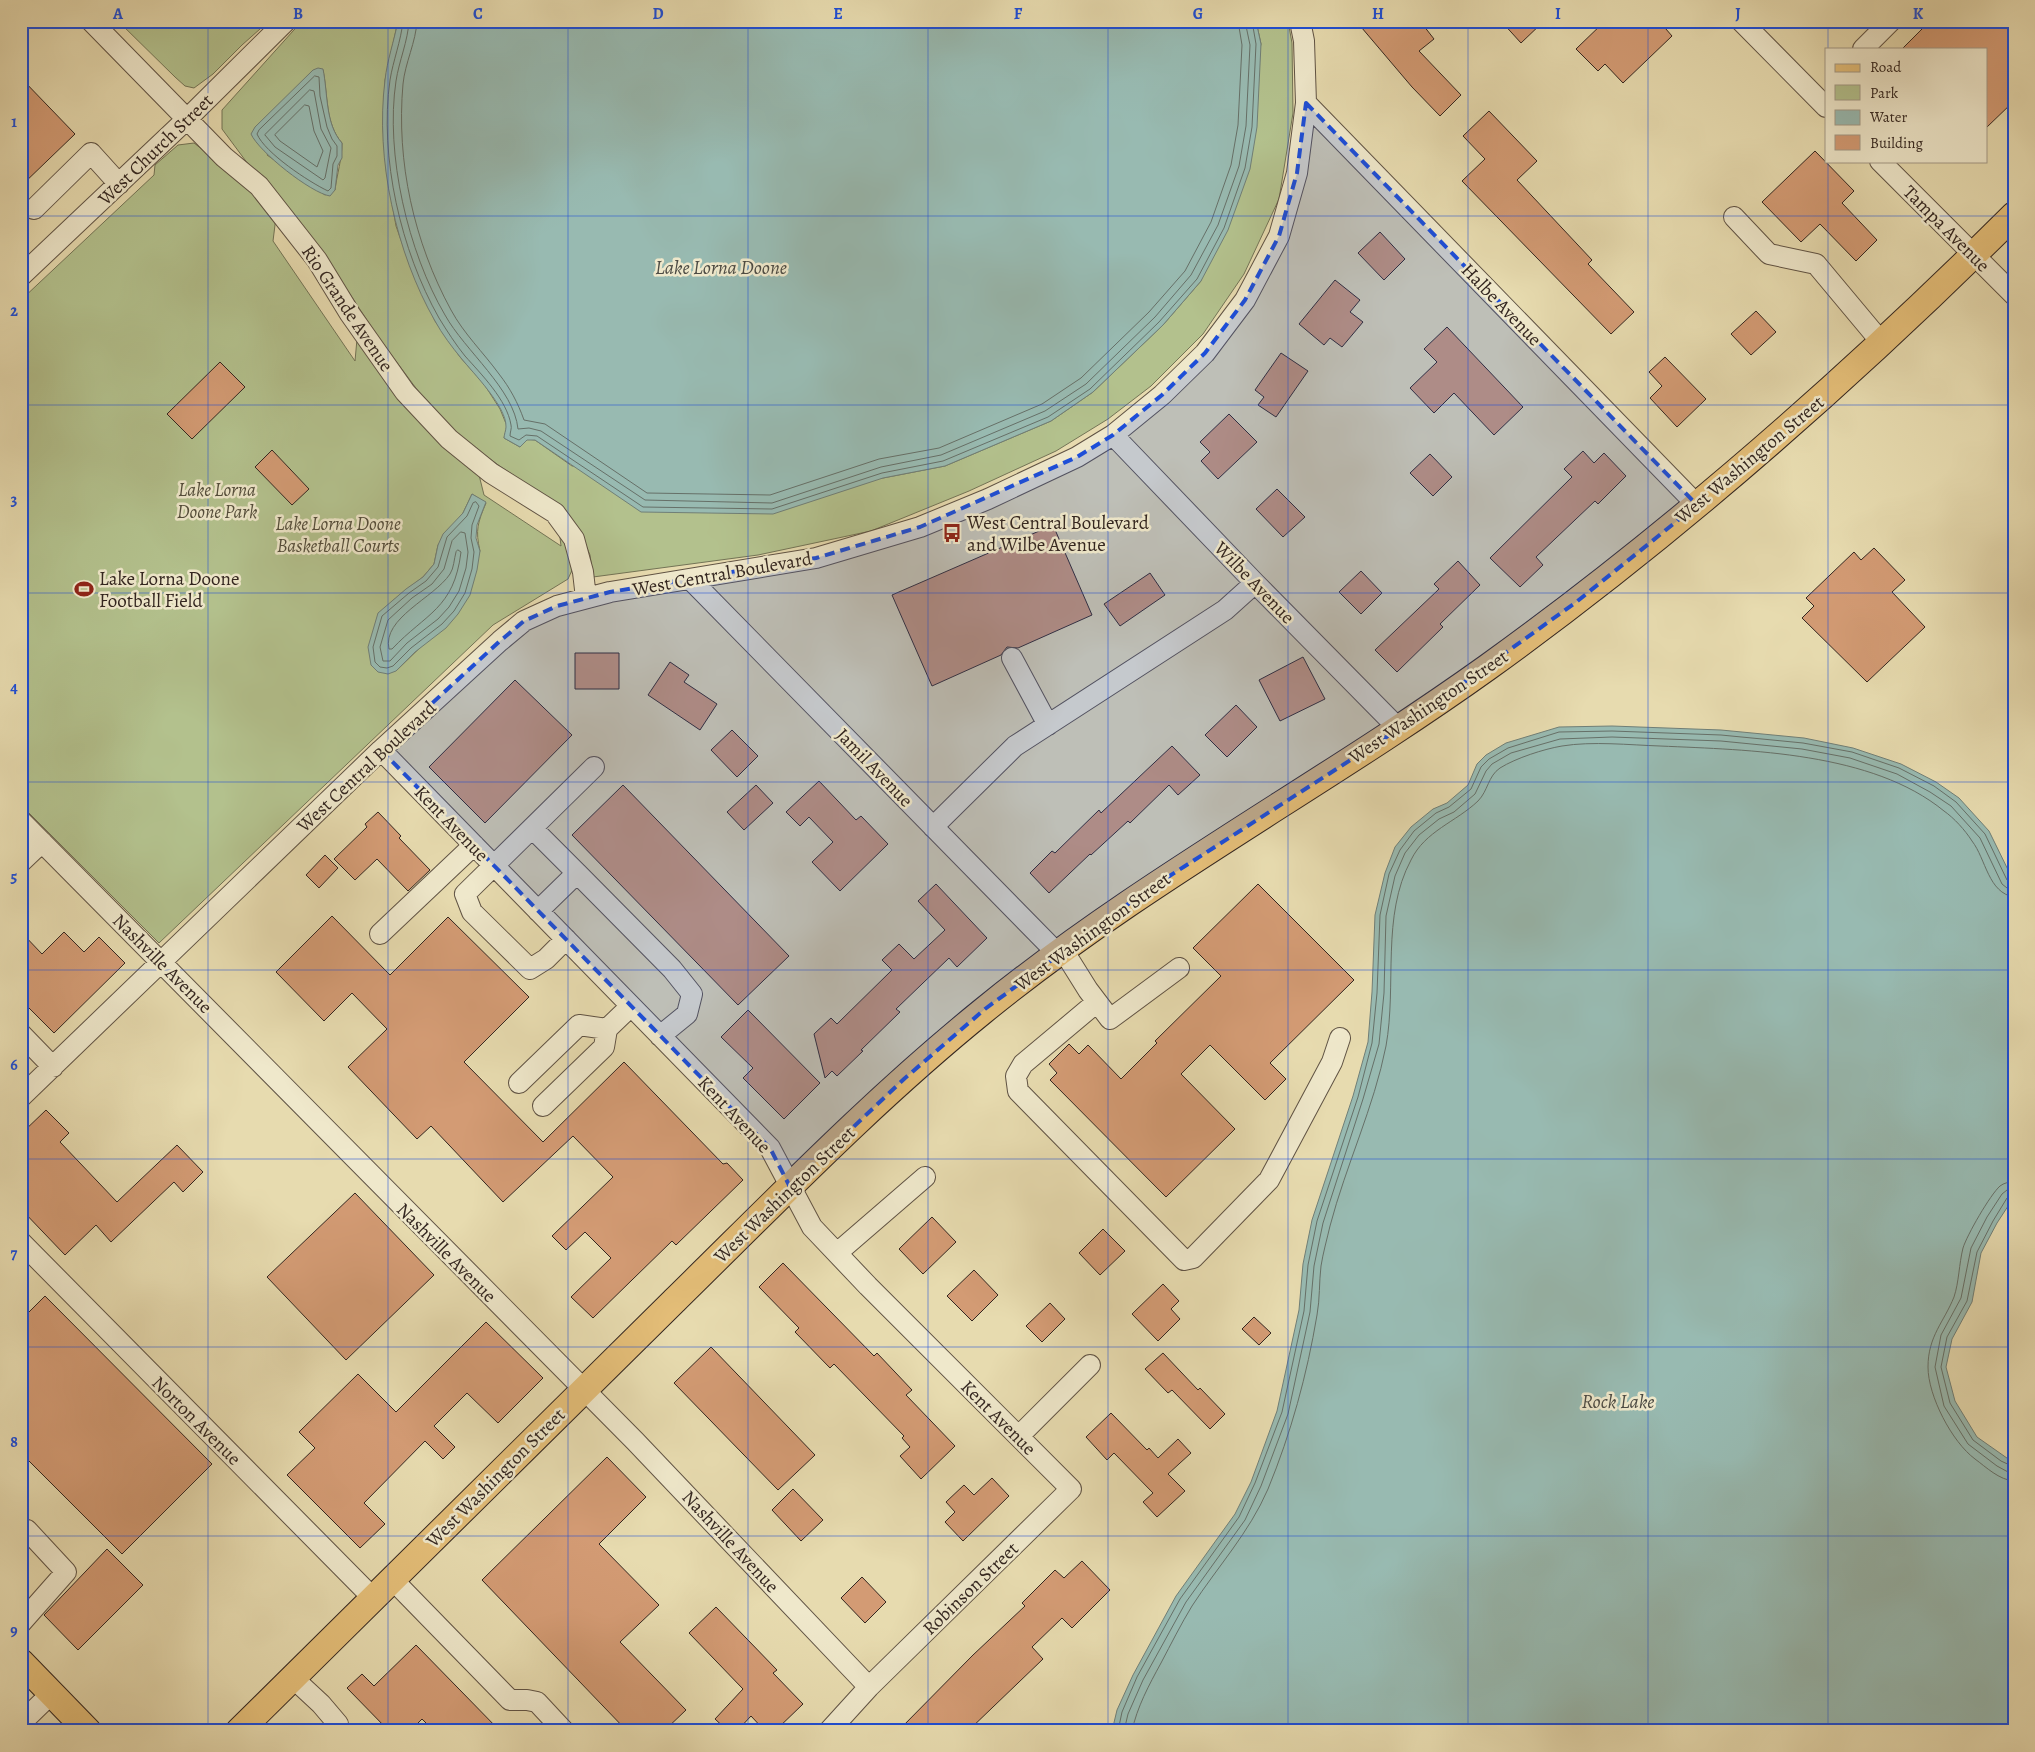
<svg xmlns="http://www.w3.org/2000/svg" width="2035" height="1752" viewBox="0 0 2035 1752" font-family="Alegreya,serif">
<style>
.green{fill:#b3c18d;stroke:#737456;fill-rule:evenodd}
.water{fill:#98bab1;stroke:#707f77}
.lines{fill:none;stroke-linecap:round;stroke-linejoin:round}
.shore{stroke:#667068;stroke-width:1}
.building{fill:#d39b74;stroke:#332620}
.minor-casing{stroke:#605344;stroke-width:22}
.major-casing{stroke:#332620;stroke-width:28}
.minor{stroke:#efe8cb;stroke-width:20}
.major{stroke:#e4be78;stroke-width:26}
.marked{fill:#1d4ed8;fill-opacity:0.2;stroke:#1d4ed8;stroke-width:4;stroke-dasharray:10 6;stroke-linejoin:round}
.grid{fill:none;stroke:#1d4ed8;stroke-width:1;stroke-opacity:0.55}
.labels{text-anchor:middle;stroke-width:5;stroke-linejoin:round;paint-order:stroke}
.street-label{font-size:19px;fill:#332620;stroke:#efe8cb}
.park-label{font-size:19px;font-style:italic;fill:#534d3b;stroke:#efe8cb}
.poi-label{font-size:19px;fill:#332620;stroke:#efe8cb;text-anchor:start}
.water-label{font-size:20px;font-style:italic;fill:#4c4b44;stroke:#efe8cb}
.neatline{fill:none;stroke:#1d4ed8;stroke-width:2}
.grid-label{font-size:16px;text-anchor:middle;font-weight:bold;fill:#1d4ed8}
</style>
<rect width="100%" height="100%" fill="#e7dbaf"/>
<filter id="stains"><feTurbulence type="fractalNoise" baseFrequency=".004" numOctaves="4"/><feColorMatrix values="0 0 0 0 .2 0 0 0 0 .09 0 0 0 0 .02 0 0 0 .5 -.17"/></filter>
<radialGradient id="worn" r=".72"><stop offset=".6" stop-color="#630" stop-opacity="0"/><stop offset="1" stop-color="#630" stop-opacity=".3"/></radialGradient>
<path class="green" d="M118 21H269L242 45 213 74 194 88 185 86 175 77Z
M302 21H398L385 80 383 127 386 169 396 226 412 271 435 321 460 357 484 384 500 409 507 426 504 438 520 447 527 439 535 440 572 466 883 478 945 466 1051 421 1093 392 1163 325 1201 281 1261 44 1256 21H1288L1292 43 1293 113 1279 199 1244 274 1203 334 1151 386 1108 419 1056 451 969 491 871 531 758 555 593 577 590 555 579 529 545 496 501 467 460 437 421 395 376 334 323 253 248 164 222 129V110ZM323 70C328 94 325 124 342 143 342 159 337 174 335 190L325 195 267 155Z
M194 143 254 189 276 217 273 241 355 361 357 339 478 471 484 495 561 546 559 529 564 533 574 566 568 579 493 625 159 943 21 805V300L154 175 155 165 178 145ZM472 494 486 503C478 522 475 530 480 551L429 639 396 671 391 602 423 577 434 564 438 545 463 513Z"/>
<path class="water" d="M398 21H1256L1261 44 1257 127 1250 169 1228 230 1201 281 1163 325 1093 392 1051 421 945 466 883 478 773 514 641 512 535 440H527L520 447 504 438C504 435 506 430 506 427 507 407 473 373 461 358 452 347 442 334 435 321 396 253 375 159 385 80 387 61 394 41 398 21Z
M318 68 323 69C328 93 325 124 342 143V158L338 165 335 190 330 196C311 193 259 152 251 134L255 127 313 70Z
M472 494 486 502 477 525 476 538 480 551 477 570 470 595 458 614 446 628 415 652 396 671 388 674 378 672 371 665 368 647 378 613 406 589 423 577 434 564 438 545 443 534 463 513Z
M1612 726 1721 730 1804 738 1853 748 1901 764 1936 782 1959 798 1989 831 2014 882V1197L1997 1223 1981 1253 1972 1302 1952 1339 1946 1367 1955 1401 1977 1437 2014 1463V1731H1112L1117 1710 1133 1675 1176 1596 1235 1514 1251 1482 1277 1411 1299 1310 1303 1264 1312 1220 1353 1096 1368 1042 1372 992 1375 915 1385 873 1395 847 1411 827 1433 809 1447 803 1468 785 1477 764 1486 755 1506 743 1559 727Z"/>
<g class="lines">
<path class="shore" d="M403 21C401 41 393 61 390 80 379 157 401 251 439 318 447 331 456 345 465 356 481 374 507 400 511 425 512 428 510 432 510 436L519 440 526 435 537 436 643 507 772 509 882 473 943 461 1048 417 1090 389 1159 322 1197 279 1224 228 1245 168 1252 127 1256 44 1252 21
M409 21C408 41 399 61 396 81 385 154 408 252 445 315 465 351 514 389 518 429L529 428 541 431 645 500 772 503 881 467 941 455 1045 411 1086 384 1155 317 1191 275 1218 225 1239 166 1246 126 1250 45 1245 21
M417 21C416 42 405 63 403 84 396 162 414 242 451 310 464 334 483 352 499 374 510 388 518 403 524 420L545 424 647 493 770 495 879 459 939 448 1042 404 1081 378 1149 312 1185 271 1211 222 1231 165 1238 125 1242 45 1238 21
M315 76 319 77 320 96 327 127 332 139 337 146V156L333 164 331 188 328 191C309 182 265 153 257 134L259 130Z
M310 90 314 91 321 129 331 148 325 178 323 180 275 147 265 135Z
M305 105 309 106 314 131 323 151 317 167 280 141 275 135Z
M476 502 479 506 472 525 471 538 474 552 472 569 465 593 454 611 442 624 411 648 393 666 387 668 380 667 375 662 373 647 382 616 409 593 426 581 438 567 447 537 467 516 473 503Z
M461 532 465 533 468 552 466 568 459 591 449 607 438 619 407 643 390 661H383L380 647 388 620 412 598 432 584 444 569 452 541Z
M458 550 461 552C454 609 426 613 392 649H389C382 618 434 598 450 574 454 568 454 559 456 552Z
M2014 1182C2008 1182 2004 1183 2000 1186 1990 1195 1967 1235 1963 1248 1959 1264 1959 1282 1954 1297 1944 1322 1928 1336 1928 1367 1928 1396 1952 1442 1975 1459 1986 1467 1999 1480 2014 1481
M2014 1189 2007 1190 2002 1194 1987 1217 1971 1248 1961 1298 1941 1335 1935 1367 1944 1406 1968 1444 1997 1466 2008 1472 2014 1473
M2014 1196 2007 1198 1993 1221 1977 1252 1967 1301 1947 1337 1941 1367 1950 1403 1973 1440 2001 1461 2014 1467
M1118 1731 1122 1712 1137 1677 1180 1599 1239 1517 1255 1483 1282 1412 1304 1311 1308 1265 1317 1221 1358 1097 1372 1043 1377 993 1380 915 1389 874 1400 850 1414 831 1436 813 1449 807 1471 789 1481 767 1489 759 1508 748 1559 732 1612 731 1721 735 1803 743 1852 752 1899 768 1934 786 1956 802 1985 834 2007 880 2014 883
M1124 1731 1128 1714 1143 1680 1186 1602 1245 1520 1261 1486 1288 1414 1310 1312 1314 1266 1323 1223 1363 1099 1379 1044 1384 993 1386 916 1395 876 1405 853 1419 835 1439 819 1454 812 1475 794 1486 771 1492 764 1511 753 1560 739 1612 737 1721 741 1802 749 1850 758 1897 774 1930 792 1951 806 1980 838 2002 884 2007 888 2014 889
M1132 1731C1137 1707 1149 1685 1161 1663 1171 1644 1181 1624 1192 1606 1218 1566 1249 1533 1268 1489 1291 1433 1307 1375 1317 1315 1320 1299 1319 1282 1321 1266 1323 1253 1327 1239 1330 1226 1346 1165 1374 1107 1386 1046 1397 985 1381 916 1411 860 1425 831 1456 822 1478 801 1488 791 1488 776 1500 768 1516 758 1544 749 1562 746 1592 741 1630 745 1660 746 1750 750 1872 752 1944 811 1954 818 1965 830 1972 841 1986 859 1988 893 2014 897"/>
</g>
<path class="building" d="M1356 21H1420L1434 39 1419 51 1461 95 1440 116 1412 87Z
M1501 21H1544L1521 43Z
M1605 21H1615L1621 28 1629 21H1659L1672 36 1623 83 1605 64 1598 71 1576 49Z
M1930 21H2014V101L1986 128V49H1902Z
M21 78 75 134 21 186Z
M1489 111 1537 161 1517 180 1592 260 1588 264 1634 312 1611 334 1462 181 1485 159 1463 136Z
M1815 151 1854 191 1842 203 1877 240 1856 261 1820 224 1801 242 1762 202Z
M1380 232 1405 259 1384 280 1358 253Z
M1335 280 1360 300 1350 312 1363 322 1342 347 1330 338 1324 345 1299 324Z
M1756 311 1776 332 1751 355 1731 334Z
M1447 327 1523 407 1494 435 1454 393 1434 413 1410 388 1437 362 1424 349Z
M1281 353 1308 371 1276 417 1258 405 1264 397 1255 390Z
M1665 357 1706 399 1677 427 1650 398 1662 386 1649 372Z
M220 362 245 387 192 439 167 414Z
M1229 414 1257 442 1218 479 1201 461 1210 452 1200 442Z
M272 450 309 489 292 505 255 467Z
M1583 451 1594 463 1604 453 1626 476 1598 504 1595 501 1536 557 1543 565 1520 587 1490 558 1572 477 1564 469Z
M1430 454 1452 477 1433 496 1410 473Z
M1277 489 1305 517 1283 537 1256 509Z
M1053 525 1092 615 1018 648 1007 647 1001 655 932 686 892 595Z
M1874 548 1905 580 1892 592 1925 627 1867 682 1802 618 1814 606 1806 598 1854 552 1861 560Z
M1458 561 1480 585 1440 624 1443 627 1397 672 1375 650 1439 589 1434 584Z
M1361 571 1382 593 1361 614 1339 592Z
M1150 573 1165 595 1120 626 1104 604Z
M575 653H619V689H575Z
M1303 657 1325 699 1280 721 1259 680Z
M670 662 689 675 684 682 717 704 700 730 648 695Z
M515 680 572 735 485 823 429 767Z
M1236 705 1257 727 1227 757 1205 735Z
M732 730 758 756 737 777 711 750Z
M1172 746 1200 775 1178 795 1169 785 1130 823 1128 821 1091 855 1090 854 1049 893 1030 873 1052 851 1055 853 1099 810 1101 813Z
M819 781 856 820 861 816 888 844 840 891 812 862 833 842 809 817 800 826 786 812Z
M623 785 789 956 738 1005 572 835Z
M756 785 773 803 744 830 727 812Z
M378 812 401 836 399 838 430 870 408 891 377 859 355 880 334 859 367 827 365 824Z
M325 855 338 868 319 888 306 875Z
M936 884 987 938 957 967 949 958 896 1009 900 1012 861 1050 863 1051 837 1076 832 1071 825 1078 814 1034 831 1018 837 1024 892 970 882 960 899 944 914 959 945 930 918 901Z
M1258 884 1354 980 1270 1063 1286 1079 1265 1100 1210 1045 1181 1074 1235 1129 1166 1197 1050 1080 1057 1073 1049 1064 1069 1044 1079 1054 1088 1045 1121 1079 1157 1043 1155 1041 1221 976 1193 948Z
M332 916 390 975 448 917 529 997 464 1062 543 1142 624 1062 723 1164 727 1163 743 1180 676 1245 672 1241 593 1318 571 1297 611 1258 585 1232 566 1250 552 1236 613 1177 573 1136 503 1202 431 1126 417 1139 348 1067 387 1029 352 993 324 1021 276 972Z
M21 932 42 954 64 932 84 952 99 937 125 963 54 1033 21 1000Z
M748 1010 820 1083 784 1119 743 1078 753 1068 721 1037Z
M46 1110 69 1133 60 1142 117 1202 177 1145 203 1172 183 1192 174 1182 111 1242 96 1225 65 1255 21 1209V1134Z
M355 1193 434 1275 346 1360 267 1277Z
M932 1217 956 1242 923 1274 899 1249Z
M1103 1229 1125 1251 1100 1275 1079 1253Z
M783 1263 874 1356 877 1353 912 1390 906 1395 955 1446 921 1479 900 1456 910 1447 902 1438 904 1436 834 1364 830 1368 795 1332 799 1328 759 1287Z
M974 1270 998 1295 972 1321 947 1296Z
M1163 1284 1179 1301 1171 1309 1180 1319 1158 1341 1132 1314Z
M45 1296 212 1464 122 1554 21 1453V1320Z
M1050 1303 1065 1319 1042 1342 1026 1326Z
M1254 1317 1271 1333 1259 1345 1242 1329Z
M486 1322 543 1378 498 1423 467 1393 434 1426 455 1447 443 1459 425 1441 364 1503 385 1524 360 1548 287 1475 315 1448 299 1432 358 1374 396 1412Z
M711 1347 815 1455 778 1490 674 1383Z
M1163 1353 1198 1390 1200 1388 1225 1414 1210 1429 1172 1390 1168 1393 1145 1369Z
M1111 1413 1147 1450 1149 1448 1158 1458 1178 1439 1191 1453 1168 1474 1185 1491 1157 1517 1143 1502 1153 1493 1114 1453 1107 1460 1086 1437Z
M607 1457 646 1497 599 1544 659 1605 620 1642 686 1710 664 1731H627L482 1580Z
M992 1478 1009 1496 963 1541 945 1522 955 1512 946 1502 964 1485 974 1495Z
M793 1489 823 1520 801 1541 772 1510Z
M107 1549 143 1585 78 1650 44 1615Z
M1082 1561 1110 1590 1072 1628 1062 1618 1032 1647 1043 1659 968 1731H898L973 1655 1025 1606 1022 1603 1055 1570 1064 1578Z
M862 1577 886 1602 865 1623 841 1598Z
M716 1607 777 1670 773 1673 803 1704 775 1731H765L751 1716 737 1731H728L715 1719 743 1689 689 1633Z
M416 1645 500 1731H434L422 1719 410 1731H389L347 1688 362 1674 374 1686Z"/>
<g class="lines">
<g class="minor-casing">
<path id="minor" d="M91 21 224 157 259 186 317 260 350 314 405 392 449 439 491 473 555 513 574 539 583 572 586 598
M1741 21 1826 107
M1863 49 1891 21
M1306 103 1697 505
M1880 161 2014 295
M34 209 91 153 119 184
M1734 217 1769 254 1816 264 1882 343
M21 276 188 118 286 21
M1113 435 1255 583 1399 729
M691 580 1058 954
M1012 658 1048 725
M381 750 770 1148 812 1227 868 1286 1071 1489 869 1687 829 1731
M21 821 635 1441 869 1687
M933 827 1015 746 1225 610 1255 583
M532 828 577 873
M21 862 42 842
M538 911 577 873 672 969 692 994 687 1014 660 1036
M380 934 474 845
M566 939 546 959 530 969 472 912 465 894 594 767
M1063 950 1088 990 1110 1019 1179 968
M1097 1002 1023 1064 1016 1076 1018 1091 1184 1260 1193 1258 1269 1180 1332 1062 1340 1038
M21 1034 53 1067
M519 1083 579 1025 607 1029
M21 1097 381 750 500 641 524 621 557 606 610 592 816 558 920 527 988 499 1077 457 1113 435 1162 395 1205 353 1245 300 1279 236 1297 173 1306 103 1304 41 1300 21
M543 1106 604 1047 607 1029 631 1006
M21 1242 373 1598
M837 1253 925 1177
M1019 1436 1090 1365
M392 1579 510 1700H527L537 1702 564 1731
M21 1623 66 1572 27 1530
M293 1678 321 1704 338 1724 331 1731
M21 1723 52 1693"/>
</g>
<g class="major-casing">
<path id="major" d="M21 1662 88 1731
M239 1731C384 1587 529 1444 674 1301 775 1202 873 1100 983 1011 1141 882 1322 786 1488 667 1677 531 1849 379 2014 215"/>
</g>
<use href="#minor" class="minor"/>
<use href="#major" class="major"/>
</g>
<path class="marked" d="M1306 103 1697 505 1575 603 1399 729 1146 891 985 1009 904 1079 790 1187 770 1148 381 750 500 641 524 621 557 606 610 592 816 558 920 527 1077 457 1113 435 1162 395 1205 353 1245 300 1279 236 1297 173Z"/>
<path class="grid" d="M208 21V1731M388 21V1731M568 21V1731M748 21V1731M928 21V1731M1108 21V1731M1288 21V1731M1468 21V1731M1648 21V1731M1828 21V49M1828 161V1731M21 216H2014M21 405H2014M21 593H2014M21 782H2014M21 970H2014M21 1159H2014M21 1347H2014M21 1536H2014"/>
<defs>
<g id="bus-bare" transform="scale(1.5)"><path d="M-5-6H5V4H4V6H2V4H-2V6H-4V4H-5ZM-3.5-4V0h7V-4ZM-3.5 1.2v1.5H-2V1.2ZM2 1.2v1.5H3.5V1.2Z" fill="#8f2418" stroke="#efe8cb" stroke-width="2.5" paint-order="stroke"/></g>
<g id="stadium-bare" transform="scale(1.5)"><path d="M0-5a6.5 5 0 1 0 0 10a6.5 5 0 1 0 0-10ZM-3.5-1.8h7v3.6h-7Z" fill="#8f2418" stroke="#efe8cb" stroke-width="2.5" paint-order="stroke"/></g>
</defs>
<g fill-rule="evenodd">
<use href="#bus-bare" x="952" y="533"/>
<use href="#stadium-bare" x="84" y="589"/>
</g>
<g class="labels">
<g class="street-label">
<text transform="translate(155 149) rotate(-44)" y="7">West Church Street</text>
<text transform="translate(1947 228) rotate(45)" y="7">Tampa Avenue</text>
<text transform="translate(1502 304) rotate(46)" y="7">Halbe Avenue</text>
<text transform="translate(348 308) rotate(56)" y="7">Rio Grande Avenue</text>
<text transform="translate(1749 459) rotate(-40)" y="7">West Washington Street</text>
<text transform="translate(722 573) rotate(-10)" y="7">West Central Boulevard</text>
<text transform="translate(1255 582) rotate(46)" y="7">Wilbe Avenue</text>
<text transform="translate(1428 706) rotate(-34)" y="7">West Washington Street</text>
<text transform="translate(366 766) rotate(-43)" y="7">West Central Boulevard</text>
<text transform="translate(875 767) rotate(46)" y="7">Jamil Avenue</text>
<text transform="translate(452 823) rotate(46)" y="7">Kent Avenue</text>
<text transform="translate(1092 931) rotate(-36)" y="7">West Washington Street</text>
<text transform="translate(163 963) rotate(45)" y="7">Nashville Avenue</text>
<text transform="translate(735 1114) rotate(47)" y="7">Kent Avenue</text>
<text transform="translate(784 1194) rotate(-44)" y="7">West Washington Street</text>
<text transform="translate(447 1252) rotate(45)" y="7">Nashville Avenue</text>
<text transform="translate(999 1417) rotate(45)" y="7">Kent Avenue</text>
<text transform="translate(197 1420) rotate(45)" y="7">Norton Avenue</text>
<text transform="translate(495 1477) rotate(-45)" y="7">West Washington Street</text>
<text transform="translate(731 1541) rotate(47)" y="7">Nashville Avenue</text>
<text transform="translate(970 1588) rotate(-44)" y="7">Robinson Street</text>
</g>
<g class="park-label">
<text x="217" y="496">Lake Lorna<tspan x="217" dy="22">Doone Park</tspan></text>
<text x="338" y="530">Lake Lorna Doone<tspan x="338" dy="22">Basketball Courts</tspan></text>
</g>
<g class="poi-label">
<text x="967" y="529">West Central Boulevard<tspan x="967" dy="22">and Wilbe Avenue</tspan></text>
<text x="99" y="585">Lake Lorna Doone<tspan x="99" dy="22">Football Field</tspan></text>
</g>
<g class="water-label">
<text x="721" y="274">Lake Lorna Doone</text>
<text x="1618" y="1408">Rock Lake</text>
</g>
</g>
<rect width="2035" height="1752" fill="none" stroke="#e7dbaf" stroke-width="55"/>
<rect x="1825" y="48" width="162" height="115" fill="#efe8cb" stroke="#a49a87"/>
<rect x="1835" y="64" width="25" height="8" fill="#e4be78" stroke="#a49a87"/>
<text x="1870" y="72" font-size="15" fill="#332620">Road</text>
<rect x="1835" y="85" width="25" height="15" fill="#b3c18d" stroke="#a49a87"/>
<text x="1870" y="98" font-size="15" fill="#332620">Park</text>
<rect x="1835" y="110" width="25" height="15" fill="#98bab1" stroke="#a49a87"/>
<text x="1870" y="122" font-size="15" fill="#332620">Water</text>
<rect x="1835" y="135" width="25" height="15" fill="#d39b74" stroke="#a49a87"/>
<text x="1870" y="148" font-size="15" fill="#332620">Building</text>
<rect x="28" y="28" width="1980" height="1696" class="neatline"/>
<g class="grid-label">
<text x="118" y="19">A</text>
<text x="298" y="19">B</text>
<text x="478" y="19">C</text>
<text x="658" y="19">D</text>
<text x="838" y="19">E</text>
<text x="1018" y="19">F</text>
<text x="1198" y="19">G</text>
<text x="1378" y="19">H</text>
<text x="1558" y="19">I</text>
<text x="1738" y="19">J</text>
<text x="1918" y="19">K</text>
<text x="14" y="127">1</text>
<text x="14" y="316">2</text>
<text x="14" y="505">3</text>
<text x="14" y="693">4</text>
<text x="14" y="882">5</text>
<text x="14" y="1070">6</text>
<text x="14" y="1259">7</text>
<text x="14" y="1447">8</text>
<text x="14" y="1636">9</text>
</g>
<rect width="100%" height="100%" filter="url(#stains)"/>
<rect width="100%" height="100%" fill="url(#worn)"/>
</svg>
